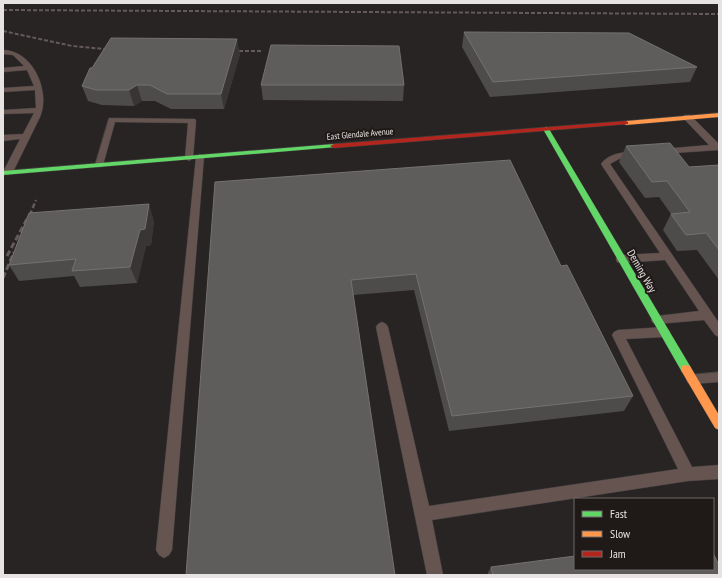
<svg xmlns="http://www.w3.org/2000/svg" width="722" height="578" viewBox="0 0 722 578" font-family="'PT Sans Narrow',sans-serif">
<style>
.lines{fill:none;stroke-linecap:round;stroke-linejoin:round}
.lane-casing{stroke:#413f3f;stroke-width:1}
.fast-casing{stroke:#413f3f;stroke-width:1}
.slow-casing{stroke:#413f3f;stroke-width:1}
.jam-casing{stroke:#413f3f;stroke-width:1}
.lane{fill:#665451;fill-rule:evenodd}
.fast{fill:#63d668;fill-rule:evenodd}
.slow{fill:#ff974d;fill-rule:evenodd}
.jam{fill:#b3261e;fill-rule:evenodd}
.rail-far2{stroke:#635a59;stroke-width:2;stroke-dasharray:4 2;stroke-linecap:butt}
.rail-far1{stroke:#635a59;stroke-width:2.5;stroke-dasharray:5 2.5;stroke-linecap:butt}
.rail{stroke:#635a59;stroke-width:3;stroke-dasharray:6 3;stroke-linecap:butt}
.wall{fill:#4e4c4b}
.shaded-wall{fill:#383534}
.building{fill:#5f5d5c;stroke:#747271}
.labels{text-anchor:middle;stroke-width:4;stroke-linejoin:round;paint-order:stroke}
.far-street-label{font-size:9px;fill:#e7e3e2;stroke:#1f1918}
.street-label{font-size:11px;fill:#e7e3e2;stroke:#1f1918}
</style>
<rect width="100%" height="100%" fill="#272423"/>
<g class="lines">
<g class="lane-casing">
<path id="lane" d="M3 50C33 50 51 92 40 117L13 172 8 175 3 172 20 139 3 141V135L23 134 34 113 3 114V110L36 108 35 90 3 92V88L34 86 27 70 3 72V68L24 66 13 55 3 54Z
M684 115H690L719 144V150L659 154 658 152 659 150 662 149 709 145 684 119Z
M109 118 195 119 196 121 193 158 189 161 185 158 188 123 115 122 103 165 102 167H96L95 165Z
M637 151 641 154 640 156 619 159 610 164 719 323V337L715 335 704 320 657 324 653 323 651 320 653 317 657 316 699 311 665 260 621 263 617 262 616 259 617 256 621 255 660 253 601 164C609 153 624 152 637 151Z
M200 154 204 157 172 550 169 555 164 558 159 555 156 550 196 157Z
M382 322 386 324 388 327 429 506 678 469 612 335 614 332 618 330 664 327 668 329 670 332 668 335 664 337 626 339 692 467 719 465V479L688 481 432 520 443 575H427L376 327 378 324Z
M719 372V382L692 384 688 383 686 379 688 375Z"/>
</g>
<g class="fast-casing">
<path id="fast" d="M546 127 549 129 690 366 691 369 690 372 686 373 682 372 543 129Z
M334 144 336 145V147L3 175V171Z"/>
</g>
<g class="slow-casing">
<path id="slow" d="M719 113V117L626 125 623 123 626 121Z
M686 365 690 366 719 415V430L715 428 682 372 681 369 682 366Z"/>
</g>
<g class="jam-casing">
<path id="jam" d="M626 121 628 122V124L334 148 330 146 334 144Z"/>
</g>
<use href="#lane" class="lane"/>
<use href="#fast" class="fast"/>
<use href="#slow" class="slow"/>
<use href="#jam" class="jam"/>
<path class="rail-far2" d="M3 10 719 14
M3 31 72 46 115 50
M227 51H261"/>
<path class="rail-far1" d="M25 222 27 219
M27 222 36 200"/>
<path class="rail" d="M26 224 27 221
M7 256 26 221
M3 278 14 252"/>
</g>
<path class="wall" d="M464 32 697 67 690 82 490 97 462 47Z
M240 54 224 109H171L155 101H142L134 106 102 105 88 101 82 86Z
M261 85H404L403 101 263 100Z
M626 146 689 167 719 165V280L697 250 677 251 663 230 671 214 659 197 645 198 619 162Z
M215 182 561 266 633 396 624 411 449 431 414 290 353 295Z
M154 221 151 245 146 246 137 283 80 287 74 276 19 281 9 265Z
M491 567 719 575H487Z"/>
<path class="shaded-wall" d="M237 39 240 54 224 109 221 94Z
M137 85 142 101 134 106 129 90Z
M149 204 154 221 151 245 146 246 137 283 130 267 140 230Z"/>
<path class="building" d="M464 32 629 33 697 67 493 82Z
M111 38 237 39 221 94H167L150 85H137L129 90H96L82 86 90 68H92Z
M271 45 399 46 404 85H261Z
M670 143 689 167 719 165V250L706 233 686 235 671 214 690 212 667 181 652 182 626 146Z
M510 160 561 266 567 265 633 396 452 416 416 274 351 280 395 575H186L215 182Z
M149 204 145 229 140 230 130 267 72 271 76 259 9 265 29 213Z
M713 553 719 565V575H493L491 567 575 556V569H713Z"/>
<g class="labels">
<g class="far-street-label">
<text transform="translate(360 134) rotate(-5)" y="3">East Glendale Avenue</text>
</g>
<g class="street-label">
<text transform="translate(642 271) rotate(60)" y="4">Deming Way</text>
</g>
</g>
<rect width="722" height="578" fill="none" stroke="#e7e3e2" stroke-width="8"/>
<rect x="574" y="498" width="140" height="72" fill="#1f1918" stroke="#6f6a69"/>
<rect x="582" y="511" width="20" height="6" fill="#63d668" stroke="#6f6a69"/>
<text x="610" y="518" font-size="12" fill="#e7e3e2">Fast</text>
<rect x="582" y="531" width="20" height="6" fill="#ff974d" stroke="#6f6a69"/>
<text x="610" y="538" font-size="12" fill="#e7e3e2">Slow</text>
<rect x="582" y="551" width="20" height="6" fill="#b3261e" stroke="#6f6a69"/>
<text x="610" y="558" font-size="12" fill="#e7e3e2">Jam</text>
</svg>
